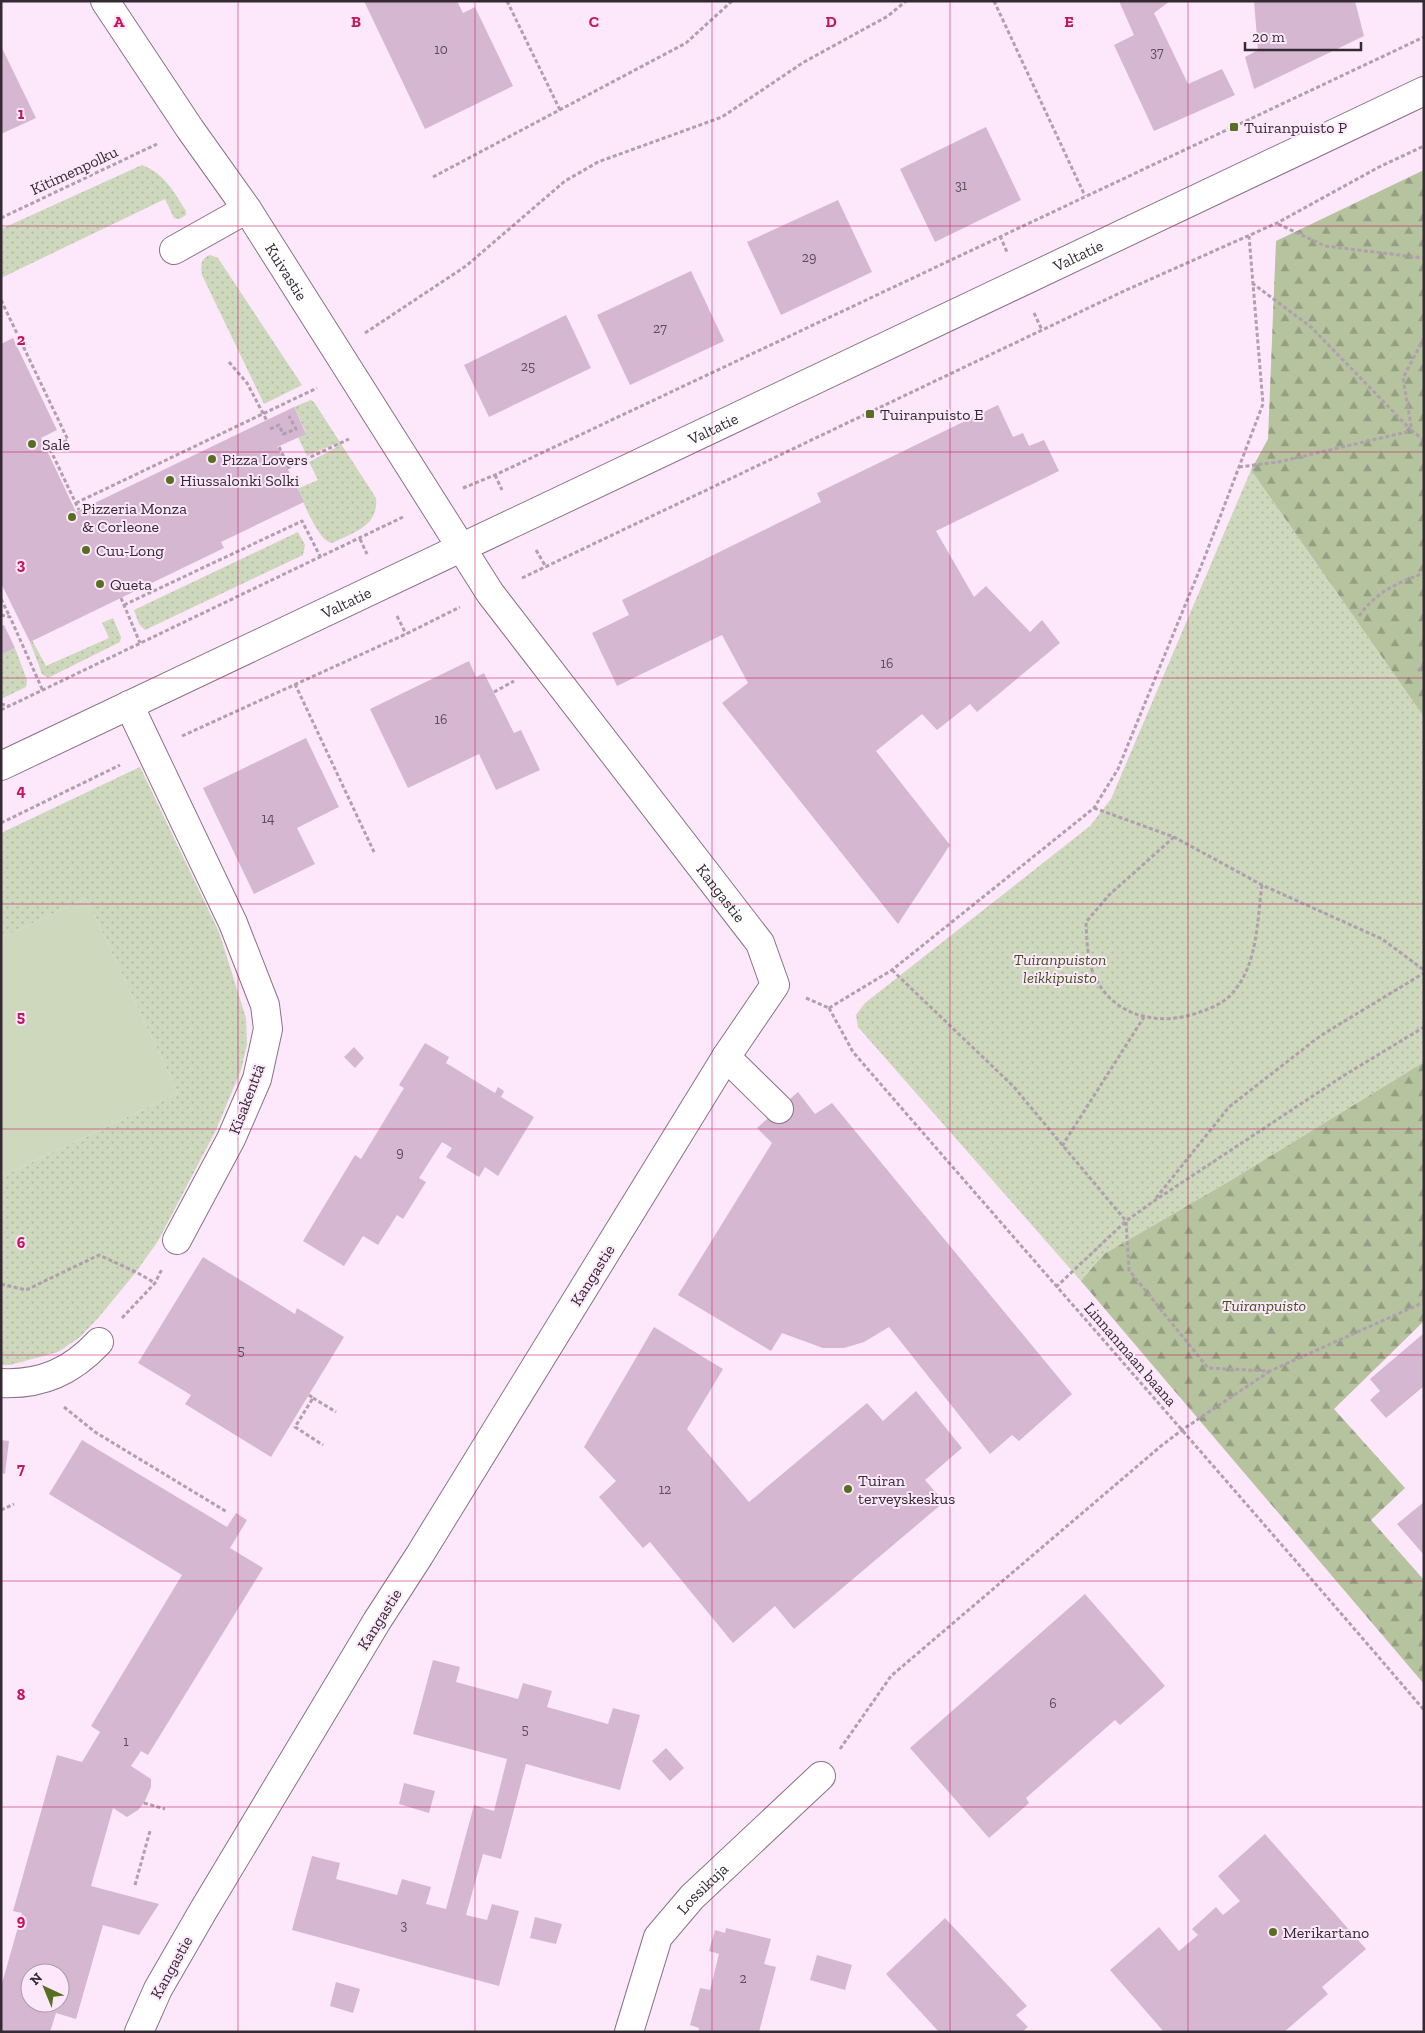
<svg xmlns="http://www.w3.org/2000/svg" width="1425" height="2033" viewBox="0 0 1425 2033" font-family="'Zilla Slab',serif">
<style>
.grass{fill:url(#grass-dots)}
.forest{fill:url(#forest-firs)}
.pitch{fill:#cdd8bd}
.building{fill:#d6b7d2;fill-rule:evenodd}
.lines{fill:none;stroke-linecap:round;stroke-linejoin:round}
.minor-casing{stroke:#8b7288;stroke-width:30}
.path{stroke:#b19fae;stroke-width:3;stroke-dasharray:4 2.5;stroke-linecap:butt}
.minor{stroke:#fff;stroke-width:28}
.grid{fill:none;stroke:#c2185b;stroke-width:1;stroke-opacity:0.55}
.poi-dot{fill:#566f21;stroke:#fde7fa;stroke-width:2}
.labels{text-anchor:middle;stroke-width:4;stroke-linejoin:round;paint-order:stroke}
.number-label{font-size:14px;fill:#5c4d5b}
.poi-label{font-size:16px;fill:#342a33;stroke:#fde7fa;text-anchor:start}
.street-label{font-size:16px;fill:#342a33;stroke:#fde7fa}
.park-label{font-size:16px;font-style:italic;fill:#42531e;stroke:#fde7fa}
.grid-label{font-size:16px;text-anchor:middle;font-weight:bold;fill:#c2185b;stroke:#fde7fa;stroke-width:4;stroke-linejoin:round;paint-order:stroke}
</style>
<defs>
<pattern id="grass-dots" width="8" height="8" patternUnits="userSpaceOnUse" patternTransform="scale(1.25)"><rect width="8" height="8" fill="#cdd8bd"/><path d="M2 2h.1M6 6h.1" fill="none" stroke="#b1baa3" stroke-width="1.8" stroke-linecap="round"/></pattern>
<pattern id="forest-firs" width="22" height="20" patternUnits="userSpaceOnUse" patternTransform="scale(1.25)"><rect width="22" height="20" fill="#b5c39f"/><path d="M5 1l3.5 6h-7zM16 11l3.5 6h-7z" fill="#949f82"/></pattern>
</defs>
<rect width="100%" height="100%" fill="#fde7fa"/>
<path class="grass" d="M142 165C165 174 174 192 186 211V215L179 219 174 218 165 199 1 278V229Z
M210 255 218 258 302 385 264 404 202 275C201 265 200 259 210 255Z
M311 400 314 402 376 498C379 526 353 533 332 543 318 541 304 502 297 489L318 480 309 462 339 446 337 443 307 456 298 437 306 433 294 407Z
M1251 470 1424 717V1062L1228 1182 1104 1254 1081 1281 858 1027 856 1015 865 1003 1090 826 1111 799Z
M298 532 305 545 303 555 145 630 139 624 134 610Z
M113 618 121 637 120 642 48 678 42 674 30 642 32 640 46 666 109 638 102 623Z
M15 648 27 680 26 687 1 699V655Z
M140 767 219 932 246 1018 247 1044 241 1070 216 1130 158 1241 136 1272 99 1317 80 1337 58 1352 10 1365H1V1177L178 1093 86 898 1 938V833Z"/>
<path class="forest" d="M1424 170V717L1251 470 1268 439 1276 241Z
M1424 1062V1321L1334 1409 1405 1488 1371 1520 1424 1580V1684L1081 1281 1104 1254 1228 1182Z"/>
<path class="pitch" d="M86 898 178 1093 1 1177V938Z"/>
<path class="building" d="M364 1H457L463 13 475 7 513 86 425 129Z
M1119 1H1170L1154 13 1188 84 1222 69 1235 95 1154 131 1114 45 1134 35Z
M1254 1H1355L1364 36 1254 89 1245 57 1258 50Z
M1 46 36 118 1 134Z
M986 127 1021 200 935 242 900 169Z
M838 200 872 272 781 315 747 242Z
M691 271 724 341 630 385 597 315Z
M566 315 591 368 489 417 464 365Z
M13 338 57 430 41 438 76 512 294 407 306 434 277 447 304 502 221 542 224 548 30 642 1 583V344Z
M998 405 1013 437 1023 433 1029 446 1044 440 1059 471 936 531 974 597 986 586 1030 632 1042 620 1060 643 977 712 970 704 937 730 922 714 876 751 950 845 898 924 722 703 748 683 722 635 617 686 592 633 629 615 622 600 821 502 817 493Z
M4 625 15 648 1 655V626Z
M469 661 476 677 484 673 514 733 521 730 540 770 496 790 479 754 408 788 370 709Z
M306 738 339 807 297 828 315 864 254 894 203 788Z
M425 1043 449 1057 446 1063 495 1093 498 1087 504 1091 501 1097 534 1117 498 1176 485 1167 479 1177 446 1157 452 1148 442 1142 419 1178 426 1182 403 1219 397 1215 378 1245 363 1236 344 1266 303 1241 355 1155 361 1159 404 1088 399 1085Z
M354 1047 364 1058 355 1068 344 1057Z
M798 1092 815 1114 832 1103 1072 1394 1019 1441 1012 1435 990 1454 889 1327 864 1342 844 1348H823L782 1333 771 1351 678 1295 772 1143 757 1128Z
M203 1257 295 1314 297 1308 344 1337 271 1457 185 1404 191 1395 138 1363Z
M654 1327 723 1369 687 1429 749 1502 867 1403 883 1421 916 1391 962 1448 925 1480 944 1502 794 1629 775 1606 733 1643 650 1542 643 1548 599 1497 616 1481 584 1447Z
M1424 1333V1386L1386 1418 1370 1400 1380 1391 1370 1379Z
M1 1440 9 1441 5 1474 1 1473Z
M82 1440 227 1527 236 1513 247 1520 230 1548 263 1568 148 1755 141 1751 131 1766 151 1779V1787L144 1803 138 1810 127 1817 113 1808 91 1886 159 1904 139 1935 103 1925 76 2019 56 2013 50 2032H1V1987L22 1913 13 1911 57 1755 82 1762 100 1732 91 1726 182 1575 49 1494ZM30 1973H60V2003H30Z
M1424 1502V1555L1397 1524Z
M1085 1594 1165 1686 1120 1725 1115 1720 1026 1798 1029 1803 989 1838 910 1748Z
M433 1660 460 1667 456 1682 518 1699 523 1683 552 1691 547 1707 608 1724 613 1708 640 1715 620 1790 526 1764 501 1859 483 1854 466 1915 487 1920 492 1904 519 1911 499 1986 292 1930 312 1856 340 1863 336 1879 397 1895 402 1879 431 1887 426 1904 446 1909 474 1805 494 1811 507 1759 413 1734Z
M666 1748 684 1768 670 1781 652 1761Z
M404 1783 435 1791 429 1813 399 1804Z
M1265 1834 1366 1949 1322 1987 1328 1994 1284 2032H1164L1110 1970 1159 1927 1179 1951 1198 1935 1192 1929 1216 1907 1223 1915 1240 1901 1218 1876Z
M535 1917 562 1924 556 1944 530 1938Z
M945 1918 1027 2006 1016 2015 1028 2027 1022 2032H939L886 1974Z
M726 1928 771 1939 764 1964 776 1967 759 2032H698L699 2028 690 2025 700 1988 710 1990 719 1954 709 1951 715 1930 725 1933Z
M817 1955 852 1965 845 1990 810 1980Z
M336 1982 360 1989 353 2013 330 2006Z"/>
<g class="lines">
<g class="minor-casing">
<g id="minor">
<path id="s1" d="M105 1 190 129 247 209 490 593 760 943 775 985 726 1057 419 1556 377 1621 203 1911 158 1989 139 2032"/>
<path d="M174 250 247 209"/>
<path d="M129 705 233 923 265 1005 268 1029 257 1079 231 1139 177 1240"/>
<path id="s2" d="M1 766 1424 91"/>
<path d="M726 1057 779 1109"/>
<path d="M1 1383C42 1385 72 1371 99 1342"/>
<path id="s3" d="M629 2032 658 1937 692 1897 821 1776"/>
</g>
</g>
<path class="path" d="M507 1 560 110
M994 1 1085 196
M433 177 686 43 732 1
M1 218 157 144
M1278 224 1325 246 1424 258
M1000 236 1007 252
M1252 283 1311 327 1412 431
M1 300 68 440 50 449 79 510
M1034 313 1042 330
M365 333 466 266 565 181 598 162 722 117 804 62 888 16 906 1
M1424 338 1403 378 1412 431 1424 440
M229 362 247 383 267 421
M270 429 279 425 283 434 296 429 289 416
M279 447 289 468
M1239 467 1278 462 1411 431
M287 468 349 439
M495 475 502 490
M463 488 495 475 1424 37
M76 503 317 388
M360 539 367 554
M536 550 546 567
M522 578 1124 291 1277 223 1379 167 1424 146
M121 598 140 643
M1 599 10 617
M124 605 302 521 321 558
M1 615 10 617 43 691
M397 616 406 634
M1359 616C1376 592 1397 583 1424 573
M1418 671 1424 663
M295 684 374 852
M494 692 514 681
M1 704 10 706
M1 710 403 517
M182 736 406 634 460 607
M1094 808 1174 837 1262 885 1382 939 1424 970
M1 823 120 765
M1174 837 1109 895 1086 922C1087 941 1087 964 1097 981 1118 1019 1163 1026 1200 1012 1214 1007 1226 1002 1235 990 1258 961 1257 921 1262 885
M892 970 1013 1086 1126 1221 1129 1270 1208 1368 1270 1371 1420 1304H1424
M806 998 829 1008
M829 1008 892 970 1094 808 1118 769 1204 559 1263 404 1249 236
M829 1008 853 1052C1043 1272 1235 1489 1424 1710
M1062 1146 1144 1017
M1156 1198 1229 1107 1320 1036 1424 973
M1 1284 26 1290 99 1255 136 1272 155 1283
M1056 1287 1126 1221 1154 1201 1343 1076 1424 1027
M122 1318 155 1283 162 1269
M309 1395 313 1398 295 1427 323 1445
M313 1398 336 1412
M64 1407 95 1432 227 1512
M1 1510 14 1504
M840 1749 891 1676 1161 1446 1182 1430 1270 1371
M144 1803 165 1809
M135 1885 150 1831"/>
<use href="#minor" class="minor"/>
</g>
<path class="grid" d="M238 1V2032M475 1V2032M712 1V2032M950 1V2032M1188 1V2032M1 226H1424M1 452H1424M1 678H1424M1 904H1424M1 1129H1424M1 1355H1424M1 1581H1424M1 1807H1424"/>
<g class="poi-dot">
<rect x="1229" y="122" width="10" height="10" rx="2.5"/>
<rect x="865" y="409" width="10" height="10" rx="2.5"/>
<circle cx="32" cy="444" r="5"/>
<circle cx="212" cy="459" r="5"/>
<circle cx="170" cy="480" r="5"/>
<circle cx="72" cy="517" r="5"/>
<circle cx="86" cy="550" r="5"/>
<circle cx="100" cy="584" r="5"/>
<circle cx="848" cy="1489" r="5"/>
<circle cx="1273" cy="1932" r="5"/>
</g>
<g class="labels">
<g class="number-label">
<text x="441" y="54">10</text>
<text x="1157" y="57">37</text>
<text x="961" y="190">31</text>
<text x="809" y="262">29</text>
<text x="660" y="333">27</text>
<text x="528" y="371">25</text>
<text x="887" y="668">16</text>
<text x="441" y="724">16</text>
<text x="268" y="823">14</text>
<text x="400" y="1157">9</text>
<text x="241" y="1355">5</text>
<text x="665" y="1494">12</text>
<text x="1053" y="1708">6</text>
<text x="525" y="1734">5</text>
<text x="126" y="1746">1</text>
<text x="404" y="1930">3</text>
<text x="743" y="1983">2</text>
</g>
<g class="poi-label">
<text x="1244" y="133">Tuiranpuisto P</text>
<text x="880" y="420">Tuiranpuisto E</text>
<text x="42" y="450">Sale</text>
<text x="222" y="465">Pizza Lovers</text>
<text x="180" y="486">Hiussalonki Solki</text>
<text x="82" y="514">Pizzeria Monza<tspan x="82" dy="18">&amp; Corleone</tspan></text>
<text x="96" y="556">Cuu-Long</text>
<text x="110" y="590">Queta</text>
<text x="858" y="1486">Tuiran<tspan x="858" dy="18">terveyskeskus</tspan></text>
<text x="1283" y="1938">Merikartano</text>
</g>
<g class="street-label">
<text transform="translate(74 170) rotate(-25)" y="6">Kitimenpolku</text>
<text dy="6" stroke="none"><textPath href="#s2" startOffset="1192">Valtatie</textPath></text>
<text dy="6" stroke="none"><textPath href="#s1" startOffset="326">Kuivastie</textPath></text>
<text dy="6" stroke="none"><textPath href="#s2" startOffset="788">Valtatie</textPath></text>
<text dy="6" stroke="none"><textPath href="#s2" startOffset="382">Valtatie</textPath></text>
<text dy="6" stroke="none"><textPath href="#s1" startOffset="1085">Kangastie</textPath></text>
<text transform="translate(246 1099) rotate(-69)" y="6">Kisakenttä</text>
<text transform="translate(592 1275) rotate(-58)" y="6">Kangastie</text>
<text transform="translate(1131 1354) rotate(49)" y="6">Linnanmaan baana</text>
<text transform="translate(379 1619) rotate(-58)" y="6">Kangastie</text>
<text dy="6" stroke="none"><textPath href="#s3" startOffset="165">Lossikuja</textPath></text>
<text transform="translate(171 1967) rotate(-61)" y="6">Kangastie</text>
</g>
<g class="park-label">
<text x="1060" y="965">Tuiranpuiston<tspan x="1060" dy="18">leikkipuisto</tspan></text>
<text x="1264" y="1311">Tuiranpuisto</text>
</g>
</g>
<g class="grid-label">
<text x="119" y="27">A</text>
<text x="356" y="27">B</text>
<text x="594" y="27">C</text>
<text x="831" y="27">D</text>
<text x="1069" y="27">E</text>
<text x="21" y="119">1</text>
<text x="21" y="345">2</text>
<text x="21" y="570">3</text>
<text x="21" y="796">4</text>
<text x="21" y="1022">5</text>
<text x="21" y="1248">6</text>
<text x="21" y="1474">7</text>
<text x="21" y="1700">8</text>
<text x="21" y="1926">9</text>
</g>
<rect width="1425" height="2033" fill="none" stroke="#342a33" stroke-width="5"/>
<g transform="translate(45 1988) rotate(316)"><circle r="24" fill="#fde7fa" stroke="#ad9baa"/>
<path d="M0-4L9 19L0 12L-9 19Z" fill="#566f21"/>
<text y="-8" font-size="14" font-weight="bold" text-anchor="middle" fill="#342a33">N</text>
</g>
<path d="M1245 42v8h116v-8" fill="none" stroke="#342a33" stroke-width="2.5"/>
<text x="1252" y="42" font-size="15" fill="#342a33" stroke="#fde7fa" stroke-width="4" paint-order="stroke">20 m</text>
</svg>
